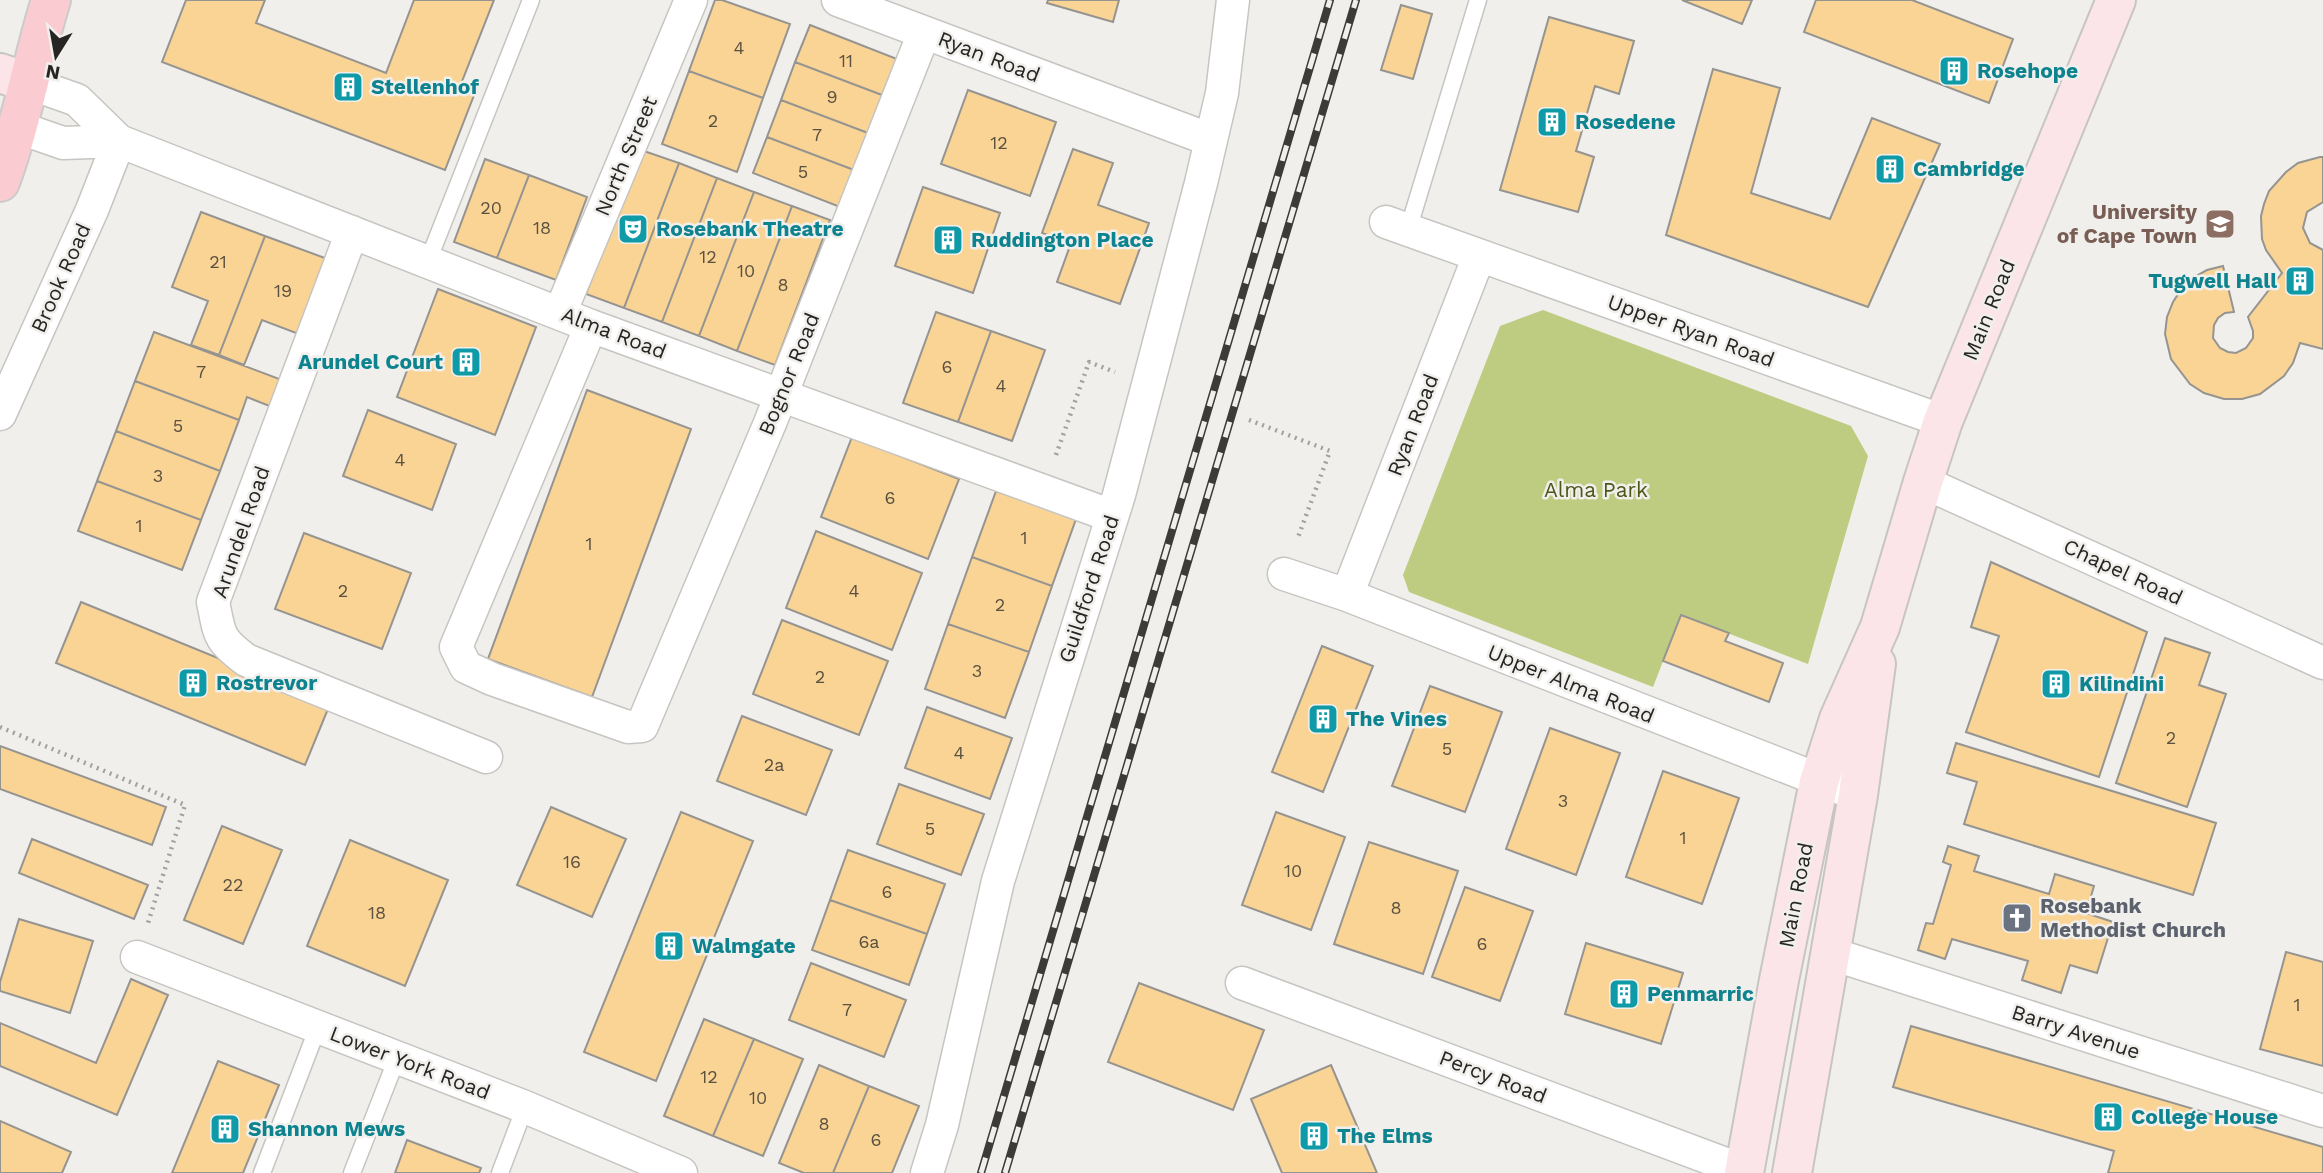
<svg xmlns="http://www.w3.org/2000/svg" width="2323" height="1173" viewBox="0 0 2323 1173" font-family="'Work Sans',sans-serif">
<style>
.green{fill:#bdcc81}
.building{fill:#fad494;stroke:#959491;stroke-width:2}
.lines{fill:none;stroke-linecap:round;stroke-linejoin:round}
.lane-casing{stroke:#c7c5c2;stroke-width:19}
.street-casing{stroke:#c7c5c2;stroke-width:35}
.secondary-casing{stroke:#c7c5c2;stroke-width:42}
.primary-casing{stroke:#cbcbca;stroke-width:42}
.path{stroke:#a2a19f;stroke-width:4.5;stroke-dasharray:2 5;stroke-linecap:butt}
.lane{stroke:#fff;stroke-width:16}
.street{stroke:#fff;stroke-width:32}
.secondary{stroke:#fce5e8;stroke-width:38}
.primary{stroke:#facbd1;stroke-width:38}
.rail-casing{stroke:#3d3b3a;stroke-width:8}
.rail{stroke:#f1efec;stroke-width:5;stroke-dasharray:16;stroke-linecap:butt}
.labels{text-anchor:middle;stroke-width:5;stroke-linejoin:round;paint-order:stroke}
.number-label{font-size:18px;fill:#5b5140}
.street-label{font-size:21px;fill:#262524;stroke:#f1efec}
.culture-label{font-size:21px;font-weight:bold;fill:#0d838f;stroke:#f1efec;text-anchor:start}
.education-label{font-size:21px;font-weight:bold;fill:#785e54;stroke:#f1efec;text-anchor:end}
.park-label{font-size:21px;fill:#4d5717;stroke:#f1efec}
.worship-label{font-size:21px;font-weight:bold;fill:#5b616d;stroke:#f1efec;text-anchor:start}
</style>
<rect width="100%" height="100%" fill="#f1efec"/>
<path class="green" d="M1543 310 1851 426 1868 456 1808 664 1681 615 1653 687 1409 592 1403 575 1500 326Z"/>
<path class="building" d="M186 0H265L256 23 386 73 414 0H494L461 84 476 90 445 170 162 62Z
M715 0H722L790 24 763 98 689 71Z
M1048 0H1119L1113 22 1047 3Z
M1682 0H1752L1742 24Z
M1816 0H1912L2013 39 1989 103 1804 32Z
M1401 5 1432 14 1413 79 1381 70Z
M1549 17 1634 41 1619 94 1595 86 1576 151 1594 157 1578 212 1500 190Z
M810 25 897 59 882 95 795 62Z
M795 62 882 95 868 133 781 100Z
M1713 69 1780 88 1751 193 1830 219 1872 118 1940 144 1868 307 1666 235Z
M689 71 763 98 737 172 662 144Z
M968 90 1056 122 1030 196 941 164Z
M781 100 868 133 854 170 767 137Z
M767 137 854 170 840 207 753 173Z
M1073 149 1113 163 1098 205 1149 223 1120 304 1057 282 1071 243 1042 233Z
M641 150 679 163 624 308 586 294Z
M2320 157H2323V202L2307 212 2303 228 2310 243 2323 250V349L2300 343 2293 363 2284 376 2260 394 2242 399H2224L2204 393 2190 384 2171 359 2165 334 2167 317 2173 302 2184 285 2196 276 2207 270 2223 266 2234 312 2225 313 2218 318 2214 325 2213 338 2220 348 2228 352 2236 353 2246 348 2253 338V331L2248 317 2282 273 2266 250 2262 239 2261 216 2264 204 2269 191 2286 172 2298 163Z
M485 159 529 175 497 258 454 242Z
M679 163 717 178 662 322 624 308Z
M529 175 587 197 556 280 497 258Z
M717 178 754 192 699 336 662 322Z
M923 187 1000 213 973 293 895 266Z
M754 192 792 206 737 351 699 336Z
M792 206 830 220 775 365 737 351Z
M201 212 265 236 219 355 191 345 208 301 172 287Z
M265 236 333 261 304 336 262 320 244 365 219 355Z
M438 289 536 327 495 435 397 397Z
M936 312 991 331 958 422 903 403Z
M991 331 1045 350 1012 441 958 422Z
M154 332 282 380 272 407 247 397 239 420 135 381Z
M135 381 239 420 220 471 116 431Z
M587 390 691 429 592 697 488 659Z
M368 410 456 444 432 510 343 476Z
M116 431 220 471 201 520 97 481Z
M852 437 959 479 928 559 821 517Z
M97 481 201 520 182 570 78 531Z
M996 491 1076 519 1052 586 972 557Z
M816 531 922 573 892 650 786 608Z
M304 533 411 573 382 649 275 609Z
M972 557 1052 586 1029 652 948 624Z
M1991 562 2147 632 2099 777 1966 732 1999 636 1971 627Z
M81 602 330 704 305 765 56 663Z
M1681 615 1729 633 1725 641 1783 663 1769 702 1663 661Z
M782 620 888 661 859 735 753 694Z
M948 624 1029 652 1005 718 925 689Z
M2165 638 2210 653 2199 685 2226 694 2187 807 2116 783Z
M1322 646 1373 666 1323 792 1272 772Z
M1430 686 1502 712 1465 812 1392 786Z
M927 707 1012 738 990 799 905 768Z
M742 716 832 750 806 815 717 781Z
M1550 728 1620 753 1576 875 1506 849Z
M1956 743 2216 823 2193 895 1964 824 1977 782 1947 773Z
M0 746 166 807 152 845 0 789Z
M1663 771 1739 798 1702 904 1626 877Z
M899 784 984 814 961 875 877 844Z
M551 807 626 839 592 917 517 885Z
M681 812 753 841 656 1081 584 1052Z
M1276 812 1345 837 1311 930 1242 905Z
M222 826 282 850 243 944 184 920Z
M32 839 148 885 134 919 19 873Z
M350 840 448 880 405 986 307 946Z
M1369 842 1458 871 1423 974 1334 944Z
M1948 846 1979 856 1974 871 2049 894 2055 874 2094 886 2086 913 2113 922 2097 973 2070 965 2061 993 2022 980 2028 961 1952 939 1945 959 1918 950 1926 923 1933 924 1951 865 1943 862Z
M848 850 945 884 927 934 830 900Z
M1465 887 1533 911 1500 1001 1432 977Z
M830 900 927 934 909 985 812 950Z
M19 919 93 941 70 1013 0 991V982Z
M1586 943 1683 973 1661 1044 1565 1014Z
M2286 952 2323 962V1066L2260 1049Z
M811 963 906 1000 884 1057 789 1020Z
M131 979 168 995 117 1115 0 1066V1023L96 1063Z
M1139 983 1264 1030 1233 1110 1108 1062Z
M704 1019 754 1039 713 1136 664 1116Z
M1911 1026 2323 1147V1173H2108L2114 1151 1893 1087Z
M754 1039 803 1059 763 1156 713 1136Z
M218 1061 279 1085 243 1173H172Z
M819 1065 869 1086 833 1173H804L779 1163Z
M1331 1065 1377 1173H1282L1251 1099Z
M869 1086 919 1106 892 1173H833Z
M0 1121 71 1152 62 1173H0Z
M407 1140 481 1168 479 1173H395Z"/>
<g class="lines">
<g class="lane-casing">
<path id="lane" d="M1408 230 1478 0
M428 261 531 0
M262 1173 318 1027
M352 1173 397 1058
M500 1173 525 1107"/>
</g>
<g class="street-casing">
<path id="street" d="M838 0 1211 140
M29 83 77 100 119 141 591 326 1112 516
M17 127 63 143 119 141
M1386 222 1943 421
M352 232 213 602C220 636 218 639 246 660L486 757
M560 313 691 0
M591 326 456 647 466 667 492 679 628 727 642 726 770 423 924 33
M0 414 92 210 119 141
M1923 482 2323 663
M1284 574 1347 595 1858 795
M1347 595 1479 256
M1829 953 2323 1111
M137 957 525 1107 681 1173
M1242 983 1744 1171
M927 1173 942 1125 998 881 1119 495 1201 183 1222 93 1233 0"/>
</g>
<g class="secondary-casing">
<path id="secondary" d="M0 73 29 83
M1744 1173 1779 980 1819 782 1839 719 1880 627 1923 482 1943 421 2116 0
M1792 1173 1858 795 1876 664"/>
</g>
<g class="primary-casing">
<path id="primary" d="M0 182C22 123 32 60 51 0"/>
</g>
<path class="path" d="M1249 420 1330 451 1297 540
M1056 455 1089 362 1115 372
M0 727 185 805 148 923"/>
<use href="#lane" class="lane"/>
<use href="#street" class="street"/>
<use href="#secondary" class="secondary"/>
<use href="#primary" class="primary"/>
<g class="rail-casing">
<path id="rail" d="M981 1173 1330 0
M1005 1173 1356 0"/>
</g>
<use href="#rail" class="rail"/>
</g>
<defs>
<g id="building-square" transform="scale(1.575)"><rect x="-9" y="-9" width="18" height="18" rx="4" fill="#0f9aa8" stroke="#f1efec"/><path d="M-4-6H4V6H1V3H-1V6H-4ZM-2.5-4.3h1.7v1.8h-1.7ZM.8-4.3h1.7v1.8H.8ZM-2.5-1h1.7V.8h-1.7ZM.8-1h1.7V.8H.8Z" fill="#fff"/></g>
<g id="university-square" transform="scale(1.575)"><rect x="-9" y="-9" width="18" height="18" rx="4" fill="#8d6e63" stroke="#f1efec"/><path d="M0-5L7-2L0 1L-7-2ZM-4 1L0 2.5L4 1V4Q0 6-4 4Z" fill="#fff"/></g>
<g id="theatre-square" transform="scale(1.575)"><rect x="-9" y="-9" width="18" height="18" rx="4" fill="#0f9aa8" stroke="#f1efec"/><path d="M-5-5.5Q0-4 5-5.5V0Q5 5 0 6Q-5 5-5 0ZM-3.3-2.5H-1v1.5H-3.3ZM1-2.5H3.3v1.5H1ZM-2.8 1Q0 5.5 2.8 1Z" fill="#fff"/></g>
<g id="church-square" transform="scale(1.575)"><rect x="-9" y="-9" width="18" height="18" rx="4" fill="#6b7280" stroke="#f1efec"/><path d="M-1.2-6h2.4v3.5h3.3v2.4h-3.3V6h-2.4V-.1h-3.3v-2.4h3.3Z" fill="#fff"/></g>
</defs>
<g fill-rule="evenodd">
<use href="#building-square" x="1954" y="71"/>
<use href="#building-square" x="348" y="87"/>
<use href="#building-square" x="1552" y="122"/>
<use href="#building-square" x="1890" y="169"/>
<use href="#university-square" x="2220" y="224"/>
<use href="#theatre-square" x="633" y="229"/>
<use href="#building-square" x="948" y="240"/>
<use href="#building-square" x="2300" y="281"/>
<use href="#building-square" x="466" y="362"/>
<use href="#building-square" x="193" y="683"/>
<use href="#building-square" x="2056" y="684"/>
<use href="#building-square" x="1323" y="719"/>
<use href="#church-square" x="2017" y="918"/>
<use href="#building-square" x="669" y="946"/>
<use href="#building-square" x="1624" y="994"/>
<use href="#building-square" x="2108" y="1117"/>
<use href="#building-square" x="225" y="1129"/>
<use href="#building-square" x="1314" y="1136"/>
</g>
<g class="labels">
<g class="number-label">
<text x="739" y="54">4</text>
<text x="846" y="67">11</text>
<text x="832" y="103">9</text>
<text x="713" y="127">2</text>
<text x="817" y="141">7</text>
<text x="999" y="149">12</text>
<text x="803" y="178">5</text>
<text x="491" y="214">20</text>
<text x="542" y="234">18</text>
<text x="708" y="263">12</text>
<text x="218" y="268">21</text>
<text x="746" y="277">10</text>
<text x="783" y="291">8</text>
<text x="283" y="297">19</text>
<text x="947" y="373">6</text>
<text x="201" y="378">7</text>
<text x="1001" y="392">4</text>
<text x="178" y="432">5</text>
<text x="400" y="466">4</text>
<text x="158" y="482">3</text>
<text x="890" y="504">6</text>
<text x="139" y="532">1</text>
<text x="1024" y="544">1</text>
<text x="589" y="550">1</text>
<text x="343" y="597">2</text>
<text x="854" y="597">4</text>
<text x="1000" y="611">2</text>
<text x="977" y="677">3</text>
<text x="820" y="683">2</text>
<text x="2171" y="744">2</text>
<text x="1447" y="755">5</text>
<text x="959" y="759">4</text>
<text x="774" y="771">2a</text>
<text x="1563" y="807">3</text>
<text x="930" y="835">5</text>
<text x="1683" y="844">1</text>
<text x="572" y="868">16</text>
<text x="1293" y="877">10</text>
<text x="233" y="891">22</text>
<text x="887" y="898">6</text>
<text x="1396" y="914">8</text>
<text x="377" y="919">18</text>
<text x="869" y="948">6a</text>
<text x="1482" y="950">6</text>
<text x="2297" y="1011">1</text>
<text x="847" y="1016">7</text>
<text x="709" y="1083">12</text>
<text x="758" y="1104">10</text>
<text x="824" y="1130">8</text>
<text x="876" y="1146">6</text>
</g>
<g class="street-label">
<text transform="translate(989 57) rotate(21)" y="7">Ryan Road</text>
<text transform="translate(626 156) rotate(-67)" y="7">North Street</text>
<text transform="translate(61 278) rotate(-66)" y="7">Brook Road</text>
<text transform="translate(1989 310) rotate(-68)" y="7">Main Road</text>
<text transform="translate(1691 331) rotate(20)" y="7">Upper Ryan Road</text>
<text transform="translate(614 333) rotate(21)" y="7">Alma Road</text>
<text transform="translate(789 374) rotate(-68)" y="7">Bognor Road</text>
<text transform="translate(1413 425) rotate(-69)" y="7">Ryan Road</text>
<text transform="translate(241 532) rotate(-71)" y="7">Arundel Road</text>
<text transform="translate(2123 572) rotate(25)" y="7">Chapel Road</text>
<text transform="translate(1089 589) rotate(-72)" y="7">Guildford Road</text>
<text transform="translate(1571 684) rotate(22)" y="7">Upper Alma Road</text>
<text transform="translate(1796 895) rotate(-79)" y="7">Main Road</text>
<text transform="translate(2076 1032) rotate(18)" y="7">Barry Avenue</text>
<text transform="translate(410 1063) rotate(21)" y="7">Lower York Road</text>
<text transform="translate(1493 1077) rotate(21)" y="7">Percy Road</text>
</g>
<g class="culture-label">
<text x="1977" y="78">Rosehope</text>
<text x="371" y="94">Stellenhof</text>
<text x="1575" y="129">Rosedene</text>
<text x="1913" y="176">Cambridge</text>
<text x="656" y="236">Rosebank Theatre</text>
<text x="971" y="247">Ruddington Place</text>
<text x="2277" y="288" text-anchor="end">Tugwell Hall</text>
<text x="443" y="369" text-anchor="end">Arundel Court</text>
<text x="216" y="690">Rostrevor</text>
<text x="2079" y="691">Kilindini</text>
<text x="1346" y="726">The Vines</text>
<text x="692" y="953">Walmgate</text>
<text x="1647" y="1001">Penmarric</text>
<text x="2131" y="1124">College House</text>
<text x="248" y="1136">Shannon Mews</text>
<text x="1337" y="1143">The Elms</text>
</g>
<g class="education-label">
<text x="2197" y="219">University<tspan x="2197" dy="24">of Cape Town</tspan></text>
</g>
<g class="park-label">
<text x="1596" y="497">Alma Park</text>
</g>
<g class="worship-label">
<text x="2040" y="913">Rosebank<tspan x="2040" dy="24">Methodist Church</tspan></text>
</g>
</g>
<g transform="translate(56 56) rotate(191)" stroke="#f1efec" stroke-width="5" paint-order="stroke">
<path d="M0-5L12 26L0 18L-12 26Z" fill="#262524"/>
<text y="-10" font-size="19" font-weight="bold" text-anchor="middle" fill="#262524">N</text>
</g>
</svg>
